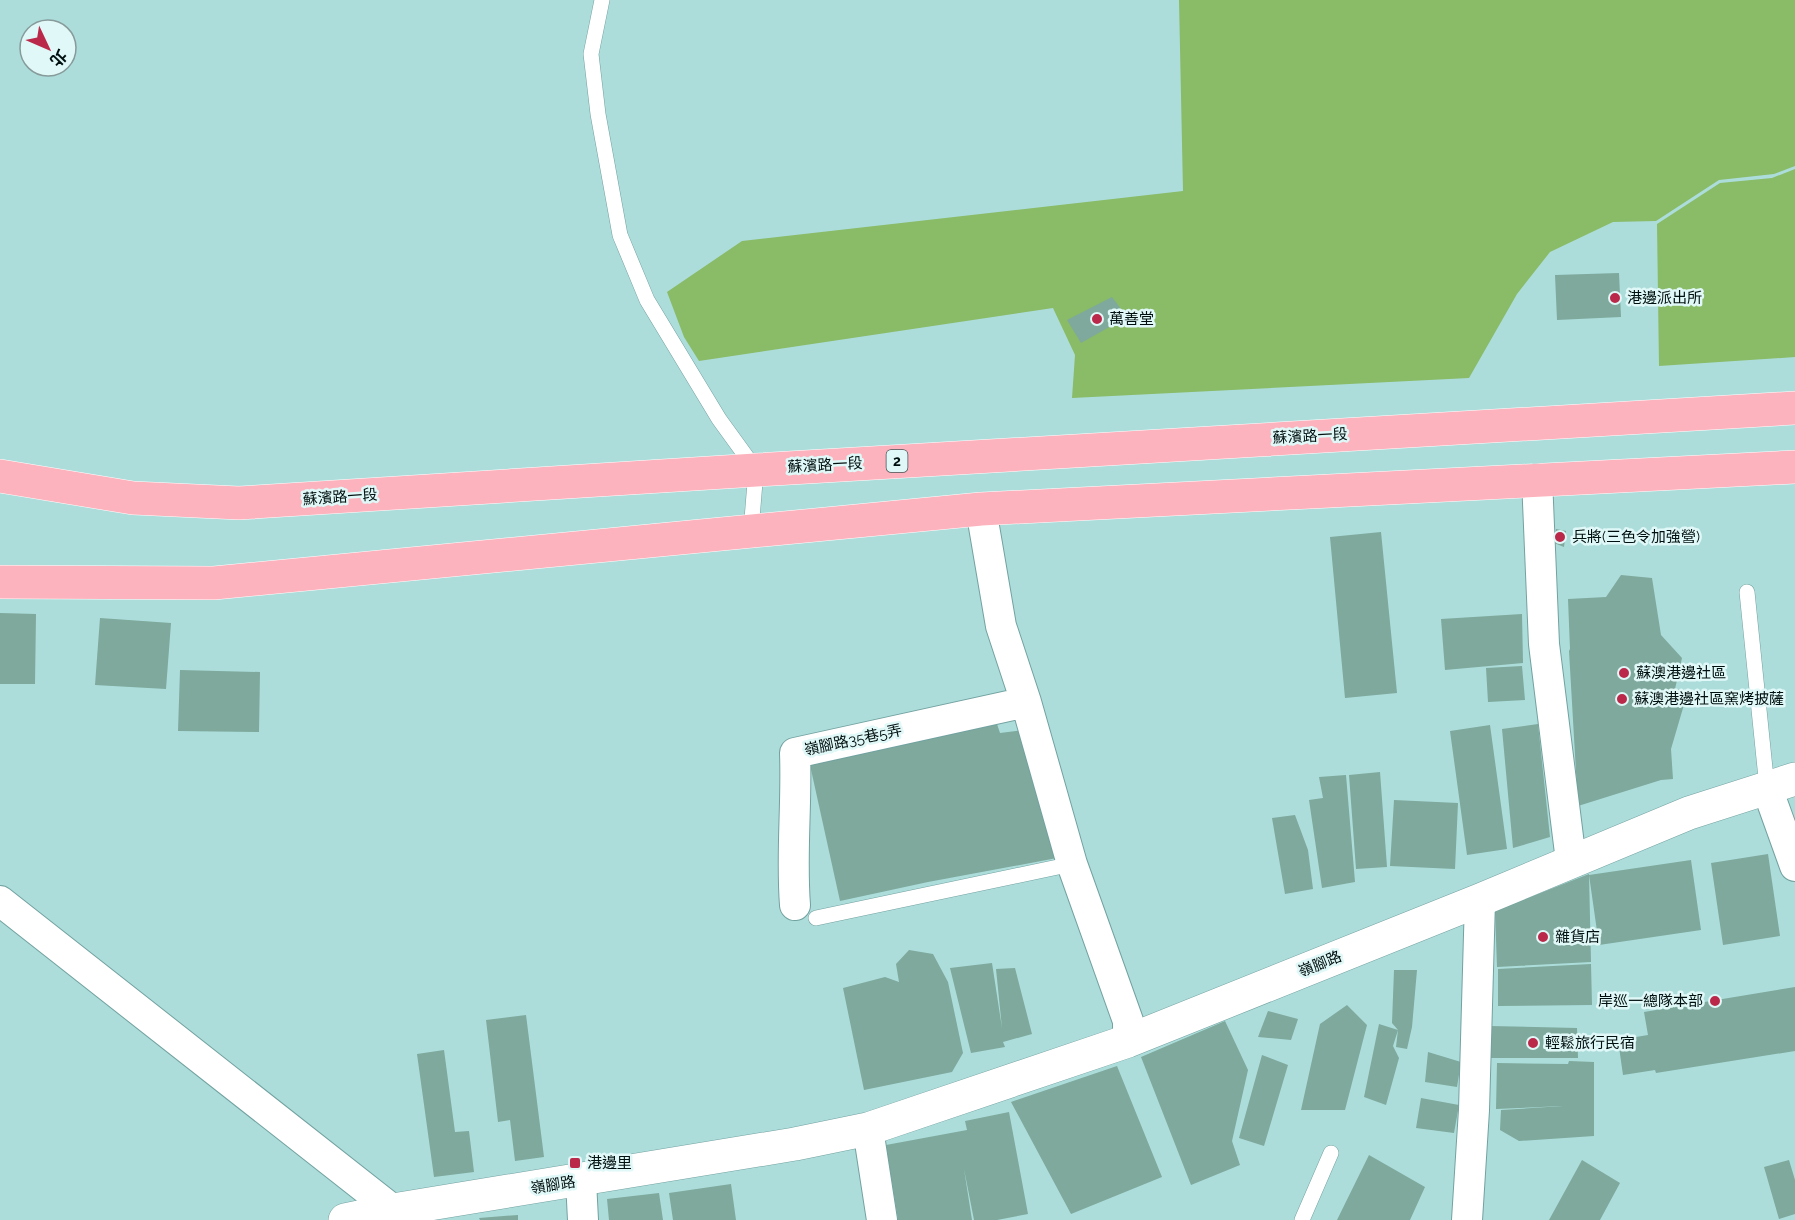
<svg xmlns="http://www.w3.org/2000/svg" width="1795" height="1220" viewBox="0 0 1795 1220" font-family="Raleway,'Noto Sans TC',sans-serif">
<style>
.green{fill:#8abb67}
.building{fill:#7ea99c}
.lines{fill:none;stroke-linecap:round;stroke-linejoin:round}
.lane-casing{stroke:#72a2a0;stroke-width:16}
.street-casing{stroke:#72a2a0;stroke-width:32}
.secondary-casing{stroke:#72a2a0;stroke-width:34}
.primary-casing{stroke:#fff;stroke-width:34}
.lane{stroke:#fff;stroke-width:15}
.street{stroke:#fff;stroke-width:30}
.secondary{stroke:#fff;stroke-width:33}
.primary{stroke:#fdb3bd;stroke-width:33}
.poi-dot{fill:#ba294a;stroke:#e0f8f7;stroke-width:2}
.labels{text-anchor:middle;stroke-width:5;stroke-linejoin:round;paint-order:stroke}
.shield{fill:#e0f8f7;stroke:#435555;stroke-width:1.5}
.shield-label{font-size:14px;font-weight:bold;fill:#000f0f}
.poi-label{font-size:15px;fill:#000f0f;stroke:#e0f8f7;text-anchor:start}
.street-label{font-size:15px;fill:#000f0f;stroke:#e0f8f7}
</style>
<rect width="100%" height="100%" fill="#acdddb"/>
<path class="green" d="M1179 0H1795V166L1774 174 1719 180 1656 221 1613 222 1550 252 1517 294 1469 378 1072 398 1075 355 1053 308 699 361 684 337 667 292 742 241 1183 191Z
M1795 169V357L1659 366 1657 224 1720 183 1772 178Z"/>
<path class="building" d="M1619 273 1621 317 1557 320 1555 275Z
M1112 297 1127 317 1081 343 1067 320Z
M1556 529 1566 531 1564 547 1554 543Z
M1381 532 1397 693 1345 698 1330 537Z
M1621 575 1652 578 1661 635 1682 658 1675 689 1688 691 1671 749 1673 779 1661 780 1578 806 1569 651 1570 649 1568 599 1606 597Z
M0 613 36 614 35 684H0Z
M1522 614 1523 663 1445 670 1441 619Z
M100 618 171 623 166 689 95 685Z
M1522 666 1525 700 1488 702 1486 668Z
M180 670 260 672 259 732 178 731Z
M997 724 1000 733 1023 730 1057 858 928 882 840 901 810 765Z
M1538 724 1550 837 1513 848 1502 729Z
M1490 725 1507 849 1467 855 1450 731Z
M1380 772 1387 867 1356 869 1349 775Z
M1346 775 1355 882 1322 888 1309 800 1323 798 1319 777Z
M1394 800 1458 803 1455 869 1390 866Z
M1295 815 1308 850 1313 889 1285 894 1272 818Z
M1768 854 1780 936 1723 945 1711 863Z
M1691 860 1701 930 1599 945 1589 875Z
M1589 874 1591 962 1497 967 1495 911Z
M909 950 933 954 948 982 963 1053 952 1072 864 1090 843 988 885 977 899 982 896 964Z
M992 963 1002 1028 996 969 1015 968 1032 1034 1003 1042 1005 1047 971 1053 950 968Z
M1591 964 1592 1005 1498 1006V969Z
M1394 970H1417L1412 1027 1407 1049 1396 1047 1398 1030 1392 1023Z
M1795 987V1051L1656 1073 1655 1070 1623 1075 1618 1040 1648 1035 1644 1012Z
M1347 1005 1367 1025 1345 1110H1301L1320 1024Z
M1268 1011 1298 1019 1291 1040 1258 1037Z
M526 1015 544 1157 515 1161 510 1120 498 1122 486 1020Z
M1225 1021 1248 1070 1232 1141 1240 1165 1191 1185 1141 1057Z
M1379 1024 1398 1030 1393 1046 1399 1058 1386 1105 1364 1097Z
M1489 1026 1577 1028 1578 1058H1488Z
M444 1050 455 1132 469 1131 474 1172 434 1177 417 1054Z
M1428 1052 1461 1062 1457 1087 1425 1082Z
M1262 1055 1288 1065 1264 1146 1239 1138Z
M1569 1061 1594 1062V1136L1519 1141 1500 1130 1501 1110 1563 1106 1496 1109 1497 1063 1568 1064Z
M1117 1066 1162 1177 1071 1214 1011 1102Z
M1421 1098 1459 1105 1454 1133 1416 1128Z
M1009 1112 1028 1214 997 1220H974L964 1169 972 1220H898L886 1145 967 1130 965 1121Z
M1369 1155 1425 1187 1410 1220H1337Z
M1582 1160 1620 1183 1600 1220H1549Z
M1789 1160 1795 1180V1214L1779 1219 1764 1167Z
M731 1184 736 1220H673L669 1193Z
M659 1193 663 1220H609L607 1199Z
M518 1215V1220H480L479 1218Z"/>
<g class="lines">
<g class="lane-casing">
<path id="lane" d="M602 0 591 54 598 114 620 235 647 300 719 419 756 470 751 531
M1747 592 1767 788
M816 918 1072 864
M1302 1220 1331 1153"/>
</g>
<g class="street-casing">
<path id="street" d="M1537 479 1544 644 1571 861
M981 509 1001 626 1026 702 1072 864 1128 1021V1041
M1767 788 1795 866
M0 901 393 1210
M795 905C791 854 797 804 795 753L1026 702
M868 1129 882 1220
M581 1181 583 1220
M1467 1220 1474 1110 1480 900"/>
</g>
<g class="secondary-casing">
<path id="secondary" d="M345 1220 393 1210 795 1144 868 1129 1128 1041 1480 900 1689 813 1795 779"/>
</g>
<g class="primary-casing">
<path id="primary" d="M0 476 133 498 239 503 756 470 1795 408
M0 582 214 583 981 509 1795 467"/>
</g>
<use href="#lane" class="lane"/>
<use href="#street" class="street"/>
<use href="#secondary" class="secondary"/>
<use href="#primary" class="primary"/>
</g>
<g class="poi-dot">
<circle cx="1615" cy="298" r="6"/>
<circle cx="1097" cy="319" r="6"/>
<circle cx="1560" cy="537" r="6"/>
<circle cx="1624" cy="673" r="6"/>
<circle cx="1622" cy="699" r="6"/>
<circle cx="1543" cy="937" r="6"/>
<circle cx="1715" cy="1001" r="6"/>
<circle cx="1533" cy="1043" r="6"/>
<rect x="569" y="1157" width="12" height="12" rx="3"/>
</g>
<g class="labels">
<rect class="shield" x="886.5" y="450" width="21" height="22" rx="4.5"/>
<g class="shield-label">
<text x="897" y="466">2</text>
</g>
<g class="poi-label">
<text x="1627" y="303">港邊派出所</text>
<text x="1109" y="324">萬善堂</text>
<text x="1572" y="542">兵將(三色令加強營)</text>
<text x="1636" y="678">蘇澳港邊社區</text>
<text x="1634" y="704">蘇澳港邊社區窯烤披薩</text>
<text x="1555" y="942">雜貨店</text>
<text x="1703" y="1006" text-anchor="end">岸巡一總隊本部</text>
<text x="1545" y="1048">輕鬆旅行民宿</text>
<text x="587" y="1168">港邊里</text>
</g>
<g class="street-label">
<text transform="translate(1310 436) rotate(-3)" y="5">蘇濱路一段</text>
<text transform="translate(825 465) rotate(-3)" y="5">蘇濱路一段</text>
<text transform="translate(340 497) rotate(-4)" y="5">蘇濱路一段</text>
<text transform="translate(853 740) rotate(-12)" y="5">嶺腳路35巷5弄</text>
<text transform="translate(1320 964) rotate(-22)" y="5">嶺腳路</text>
<text transform="translate(553 1185) rotate(-9)" y="5">嶺腳路</text>
</g>
</g>
<g transform="translate(48 48) rotate(134)"><circle r="28" fill="#e0f8f7" stroke="#869b9a" stroke-width="1.5"/>
<path d="M0-4.5L10 22L0 15L-10 22Z" fill="#ba294a"/>
<text y="-9" font-size="16" font-weight="bold" text-anchor="middle" fill="#000f0f">北</text>
</g>
</svg>
